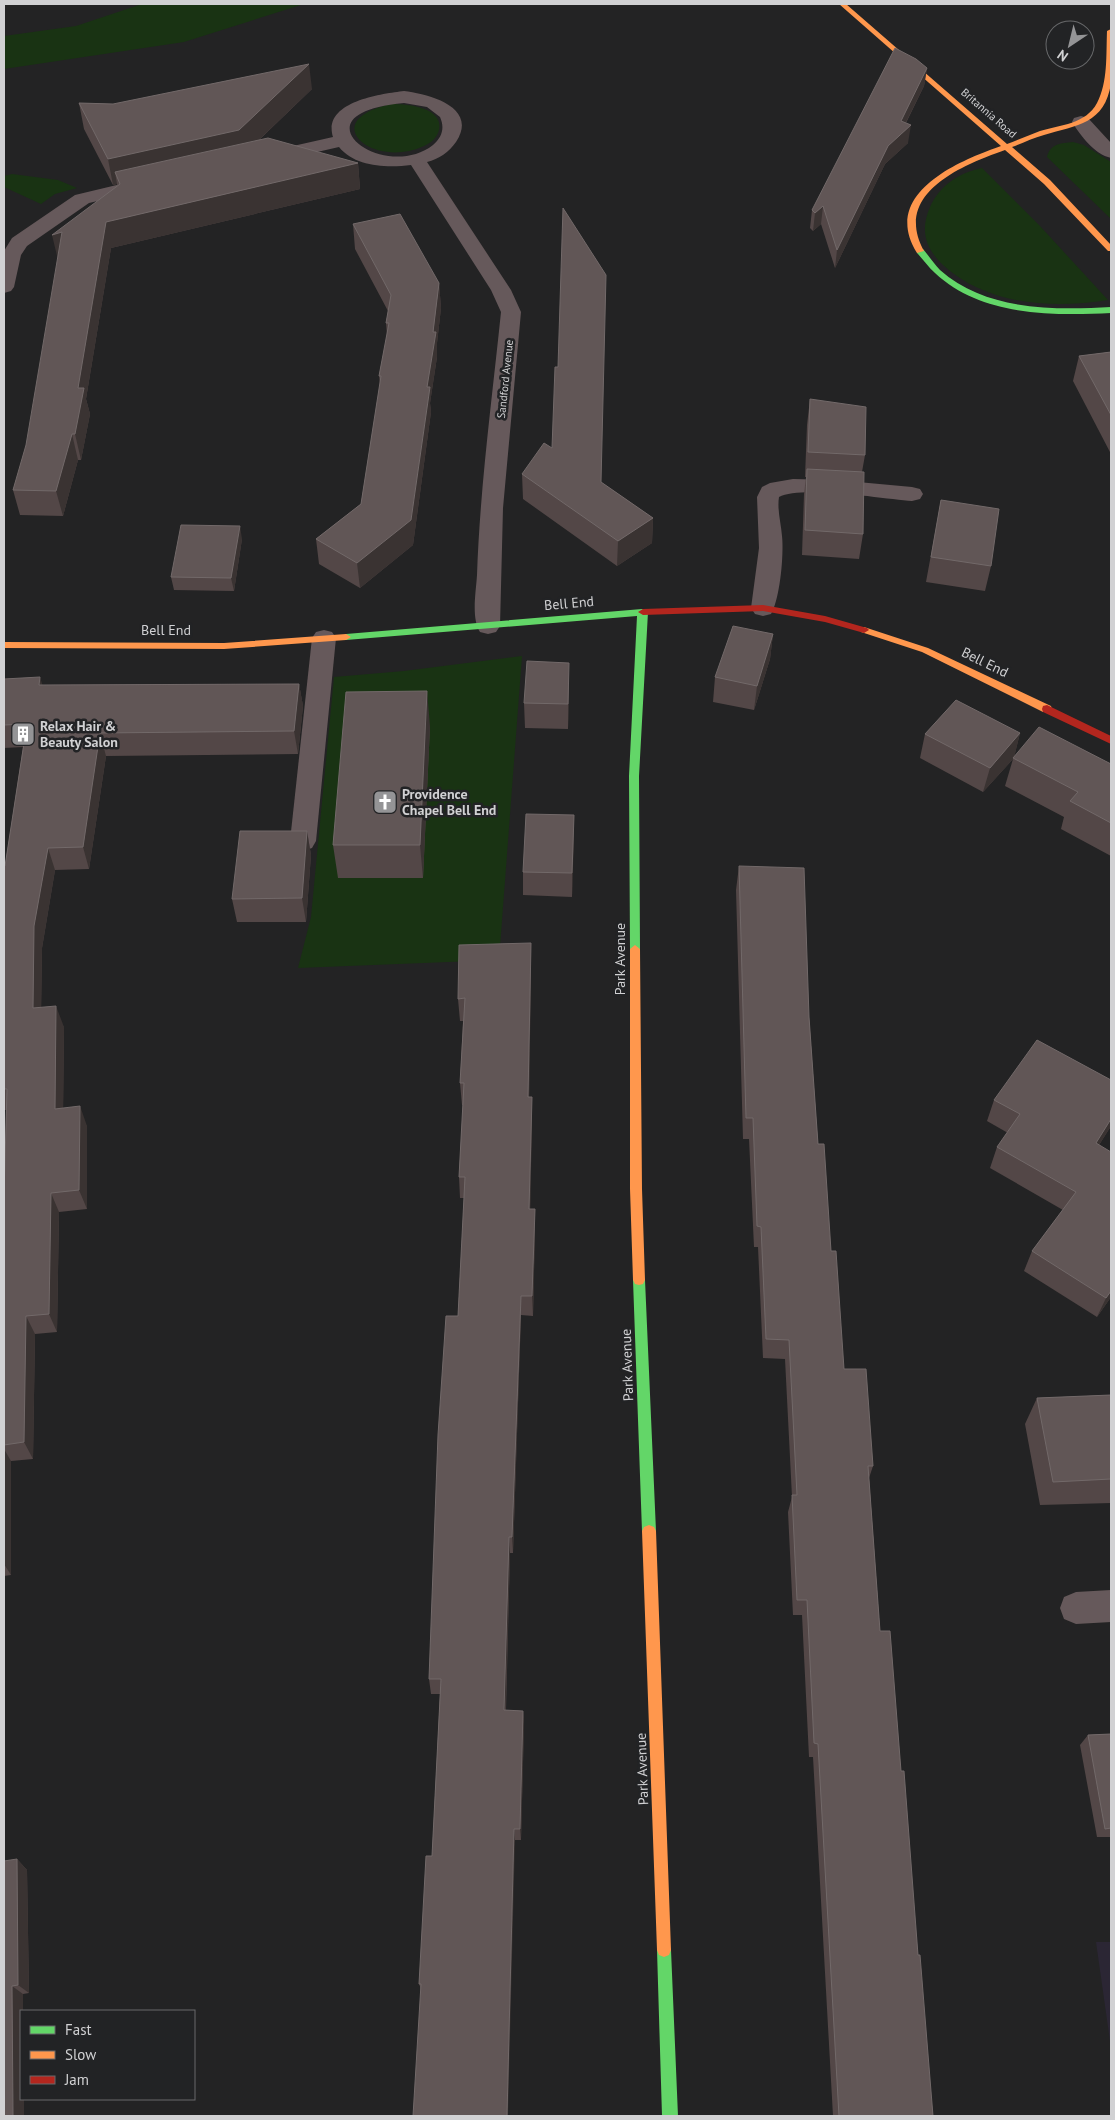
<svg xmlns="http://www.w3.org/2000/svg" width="1115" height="2120" viewBox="0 0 1115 2120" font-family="'PT Sans',sans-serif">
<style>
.industrial{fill:#2b2634}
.green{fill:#193313}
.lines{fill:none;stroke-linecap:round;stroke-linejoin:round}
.lane{fill:#66595b;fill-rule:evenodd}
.street{fill:#66595b;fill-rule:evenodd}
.fast{fill:#63d668;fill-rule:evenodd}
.slow{fill:#ff974d;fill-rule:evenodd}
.jam{fill:#b3261e;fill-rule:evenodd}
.wall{fill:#534747}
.shaded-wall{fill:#3a3332}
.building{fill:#615656;stroke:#726969}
.labels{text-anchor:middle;stroke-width:5;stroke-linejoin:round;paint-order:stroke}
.far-street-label{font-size:11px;fill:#d1d1d3;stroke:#222325}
.street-label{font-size:14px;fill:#d1d1d3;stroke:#222325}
.poi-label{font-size:14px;font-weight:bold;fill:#d1d1d3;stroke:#222325;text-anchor:start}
</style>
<rect width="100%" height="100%" fill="#232324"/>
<path class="industrial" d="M1096 1942H1111V2049L1109 2034Z"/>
<path class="green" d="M142 4H304L184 42 4 69V36L76 26Z
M392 104C406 104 444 107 439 130 437 138 431 143 424 146 372 170 315 120 392 104Z
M1073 142 1084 145 1111 162V219L1047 157C1050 144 1061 143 1073 142Z
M982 168 1040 226 1108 300C1051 309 987 305 943 265 925 248 920 230 930 207 940 185 959 173 982 168Z
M12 174 58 180 77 188 55 194 41 204 4 187V176Z
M522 656 499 960 298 968 311 917 334 677 404 671Z"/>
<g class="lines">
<path class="lane" d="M324 630 332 632 336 638 316 841 312 848 303 851 294 848 290 841 312 638 316 632Z"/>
<path class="street" d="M404 91C429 94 479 107 456 142 449 152 439 159 427 162L511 290 521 312 503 508 500 626 496 632 488 634 480 632C471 618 476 592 477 575 480 487 492 400 501 312L491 290 411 165C387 168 355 167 339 147L269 163 262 161 259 157 262 153 333 137C322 102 380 94 404 91ZM404 103 427 107 440 117C445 128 442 137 433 145 383 184 290 113 404 103Z
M1081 116 1088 118 1111 143V158C1094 154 1081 136 1072 122L1074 118Z
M146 178 153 180 156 184 153 188 89 203 27 246 21 255 14 287 11 291 4 293V251L12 238 75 195Z
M793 479 836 480 912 487 920 489 923 494 920 499 912 501C885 499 801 485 779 497 777 510 781 523 782 536 784 554 780 599 771 614L763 616 755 614 751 608 759 548 757 497 762 487 770 483Z
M1111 1590V1622L1076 1624 1064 1619 1060 1608 1064 1597 1076 1592Z"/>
<path class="fast" d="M917 249H923C929 256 934 264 940 270 986 311 1054 310 1111 307V313C1052 316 981 316 935 273 928 267 923 259 917 253Z
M642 609 648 612 639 776 640 949 635 953 630 949 629 776 637 616 346 640 341 637 346 634Z
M639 1275 643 1276 645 1280 656 1531 654 1535 649 1537 644 1535 642 1531 633 1280 635 1276Z
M664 1943 669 1945 671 1950 678 2116H662L657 1950 659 1945Z"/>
<path class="slow" d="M839 4H846L1007 144C1018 140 1029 135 1040 131 1060 125 1086 124 1097 103 1108 82 1106 55 1107 31L1111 29C1111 46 1114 66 1111 83 1105 124 1077 125 1044 135 1033 138 1023 143 1012 147L1050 180 1111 245V251H1108L1044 184 1005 150C963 165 892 193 924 251L917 253C880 194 958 161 1001 146Z
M864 627 928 648 1051 706 1052 709 1051 712H1043L922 652 861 632 859 630 861 628Z
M346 634 351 637 346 640 224 649 4 648V642L224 643Z
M635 945 640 949 642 1189 645 1280 643 1284 639 1285 635 1284 633 1280 630 1189V949Z
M649 1525 654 1527 656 1531 671 1950 669 1955 664 1957 659 1955 657 1950 642 1531 644 1527Z"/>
<path class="jam" d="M763 605 825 616 867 628 869 630 864 633 825 622 763 611 643 615 638 612 643 609Z
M1047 705 1111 736V744L1043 712 1042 709 1043 706Z"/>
</g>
<path class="wall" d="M927 68 924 86 906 123 908 143 885 164 835 268 821 224 813 231 810 228 812 210Z
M312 89 258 141 358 163 360 189 111 248 86 399 90 414 81 460H78L63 516 20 515 13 490 117 186V184L113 185 84 129 79 103 113 104Z
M353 224 439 283 441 308 437 343V357L430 403 431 412 413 545 360 588 319 564 316 539 361 504 380 384 379 376 387 335 386 323 388 311 355 249Z
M1111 352V454L1073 381 1079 356Z
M810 399 865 455 862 472 863 534 859 559 802 555 804 494 806 477H805L807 425Z
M522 474 601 482 653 518 652 543 617 566 523 499Z
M941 500 991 566 985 591 926 582Z
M242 539 234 591 174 590 171 577Z
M773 634 770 659 754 710 713 702 715 677Z
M4 679 42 685 299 684 303 706 298 754 106 756 89 869 55 870 42 948 41 1008 64 1027 63 1108 87 1126V1209L59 1212 57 1332 35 1334 33 1459 11 1461V1575L4 1576V1688V1196L6 1110H4V866H5L23 747 4 748Z
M569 687 568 729 525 728 524 703Z
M430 726 423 878H338L333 845Z
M1020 733 1014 757 1111 764V856L1061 829 1064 817 1005 786 1013 759 983 792 920 758 925 734Z
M574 815 572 897 523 895V872Z
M307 831 311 855 306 922H237L232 899Z
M739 866 809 1017 818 1144 831 1251 844 1369 873 1466 869 1478 880 1631 901 1771 933 2116H833L813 1757H809L802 1615H793L788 1512 792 1497 785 1359 763 1358 758 1247H754L749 1139H743L736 890Z
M531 943V966L529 1097H532V1119L530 1209H535V1229L533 1316 521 1315 513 1553H510L506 1710 523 1711 524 1724 521 1840H515L421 1989 419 1984 432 1856 440 1694H431L429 1679 458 1316 464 1198H460L459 1177 463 1105H462L460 1083 463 1021H460L458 999Z
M994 1100 1111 1126 1099 1145 1111 1297 1097 1317 1024 1271 1032 1251 1063 1210 990 1168 997 1147 1008 1133 987 1121Z
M1111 1395V1503L1040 1505 1025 1424 1037 1398Z
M1111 1734V1837H1097L1080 1745 1088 1735Z
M17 1859 27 1870 29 1993 23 1994 4 2116Z"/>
<path class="shaded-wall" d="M309 64 312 89 243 155 115 172 117 184 113 185 108 159Z
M927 68 924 86 899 136 911 125 908 143 885 164 835 268 837 250Z
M358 163 360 189 111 248 86 399 90 414 81 460 75 434 78 388 106 222Z
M823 206 821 224 813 231 815 213Z
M62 232 58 260 52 235Z
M439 283 441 308 437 343V357L430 403 431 412 413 545 360 588 357 563 427 387Z
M72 434 78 460 63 516 56 491Z
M653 518 652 543 617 566 618 541Z
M240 526 242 539 234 591 231 578Z
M773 634 770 659 754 710 757 686Z
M569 663V687L568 729V704Z
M40 677 47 700 39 685Z
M299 684 303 706 298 754 294 731Z
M427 691 430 726 423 878 420 845Z
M100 733 106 756 89 869 83 847Z
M1020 733 1014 758 983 792 990 768Z
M574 815V839L572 897V873Z
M307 831 311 855 306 922 302 898Z
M48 848 55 870 42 948 41 1029 33 1008 34 926Z
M531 943V966L529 1119 528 1097Z
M56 1006 64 1027 63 1129 55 1109Z
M532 1097V1119L530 1229 529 1209Z
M80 1106 87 1126V1209L79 1190Z
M1111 1119V1126L1087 1164 1096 1143Z
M51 1193 59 1212 57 1332 49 1314Z
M535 1209V1229L533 1316 532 1296Z
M1111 1291V1297L1097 1317 1106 1298Z
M521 1296V1315L513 1553 512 1537Z
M26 1316 35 1334 33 1459 24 1442Z
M4 1449 11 1461V1575L4 1564Z
M509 1537 510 1553 505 1724 504 1710Z
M523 1711 524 1724 521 1840 520 1829Z
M514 1829 515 1840 508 2116H507Z
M17 1859 27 1870 29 1993 18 1985Z
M12 1986 23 1994V2011H21V2099H24V2116H13Z"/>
<path class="building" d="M895 48 916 59 927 68 901 121 911 125 888 146 837 250 823 206 815 213 812 210Z
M309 64 239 130 108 159 79 103 113 104Z
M268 138 358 163 106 222 78 388H84L75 434H72L56 491 13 490 26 445 62 232 52 235 120 184 115 172Z
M563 208 606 275 601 482 653 518 618 541 522 474 544 443 552 448 555 367H558Z
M400 214 439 283 433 332H436L427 387H430L411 520 357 563 316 539 361 504 381 376H379L389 323H386L391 295 353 224Z
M1111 352V415L1079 356Z
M810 399 866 407 865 455 808 452Z
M807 469 864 472 863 534 805 530Z
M941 500 999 509 991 566 931 557Z
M181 525 240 526 231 578 171 577Z
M733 626 773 634 757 686 715 677Z
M527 661 569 663 568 704 524 703Z
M40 677 39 685 299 684 294 731 100 733 83 847 48 848 34 926 33 1008 56 1006 55 1109 80 1106 79 1190 51 1193 49 1314 26 1316 24 1442 4 1445V1196L7 1089H4V866H5L27 724 4 725V679Z
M427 691 420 845H333L346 692Z
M956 700 1020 733 990 768 925 734Z
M1039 727 1111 764V823L1070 801 1078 792 1013 758Z
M526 814 574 815 572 873 523 872Z
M240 831H307L302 898 232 899Z
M739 866 804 868 809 1017 818 1144H824L831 1251H836L844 1369H866L873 1466H868L880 1631H890L901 1771H904L918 1955H920L933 2116H839L818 1744 814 1743 807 1600H797L792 1495H797L789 1340 766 1339 761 1227 757 1226 753 1118H746Z
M531 943 528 1097H532L529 1209H535L532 1296H521L512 1537H509L504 1710 523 1711 520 1829H514L507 2116H413L421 1984H419L426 1856H432L441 1679H429L438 1435 446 1316H458L465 1177H459L464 1083H460L465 998 458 999 459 945Z
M1037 1040 1111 1080V1119L1096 1143 1111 1152V1291L1106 1298 1032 1251 1076 1192 997 1147 1020 1114 994 1100Z
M1111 1395V1479L1053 1482 1037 1398Z
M1111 1734V1828L1105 1829 1088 1735Z
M17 1859 18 1985 12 1986 13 2116H4V1861Z"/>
<defs>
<g id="building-square" transform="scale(1.25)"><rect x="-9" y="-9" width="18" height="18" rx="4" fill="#949496" stroke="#222325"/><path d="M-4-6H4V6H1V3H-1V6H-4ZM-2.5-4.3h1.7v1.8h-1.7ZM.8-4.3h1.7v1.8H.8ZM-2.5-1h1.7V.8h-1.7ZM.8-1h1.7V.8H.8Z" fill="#fff"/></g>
<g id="church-square" transform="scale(1.25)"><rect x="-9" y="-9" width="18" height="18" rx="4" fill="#949496" stroke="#222325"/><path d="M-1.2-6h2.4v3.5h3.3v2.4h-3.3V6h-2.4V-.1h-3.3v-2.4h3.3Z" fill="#fff"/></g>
</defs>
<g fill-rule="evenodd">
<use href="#building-square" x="23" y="734"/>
<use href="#church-square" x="385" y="802"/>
</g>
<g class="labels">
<g class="far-street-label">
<text transform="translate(989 113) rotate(41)" y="4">Britannia Road</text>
<text transform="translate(505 379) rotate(-84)" y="4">Sandford Avenue</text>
</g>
<g class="street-label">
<text transform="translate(569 603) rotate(-5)" y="5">Bell End</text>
<text x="166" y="635">Bell End</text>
<text transform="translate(985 662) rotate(26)" y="5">Bell End</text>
<text transform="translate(620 959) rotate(-90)" y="5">Park Avenue</text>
<text transform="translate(627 1365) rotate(-92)" y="5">Park Avenue</text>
<text transform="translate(642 1769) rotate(-92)" y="5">Park Avenue</text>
</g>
<g class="poi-label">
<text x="40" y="731">Relax Hair &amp;<tspan x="40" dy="16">Beauty Salon</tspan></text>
<text x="402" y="799">Providence<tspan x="402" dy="16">Chapel Bell End</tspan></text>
</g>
</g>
<rect width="1115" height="2120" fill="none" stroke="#d1d1d3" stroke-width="10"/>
<rect x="20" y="2010" width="175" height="90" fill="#222325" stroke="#68696b"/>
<rect x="30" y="2026" width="25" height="8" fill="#63d668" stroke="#68696b"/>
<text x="65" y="2035" font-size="15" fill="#d1d1d3">Fast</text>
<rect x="30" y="2051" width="25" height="8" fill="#ff974d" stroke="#68696b"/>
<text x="65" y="2060" font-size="15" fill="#d1d1d3">Slow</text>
<rect x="30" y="2076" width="25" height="8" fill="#b3261e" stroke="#68696b"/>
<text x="65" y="2085" font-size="15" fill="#d1d1d3">Jam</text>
<g transform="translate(1070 45) rotate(215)"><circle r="24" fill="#222325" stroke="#68696b"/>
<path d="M0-4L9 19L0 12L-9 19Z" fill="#949496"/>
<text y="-8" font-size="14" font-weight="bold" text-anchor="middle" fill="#d1d1d3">N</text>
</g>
</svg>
